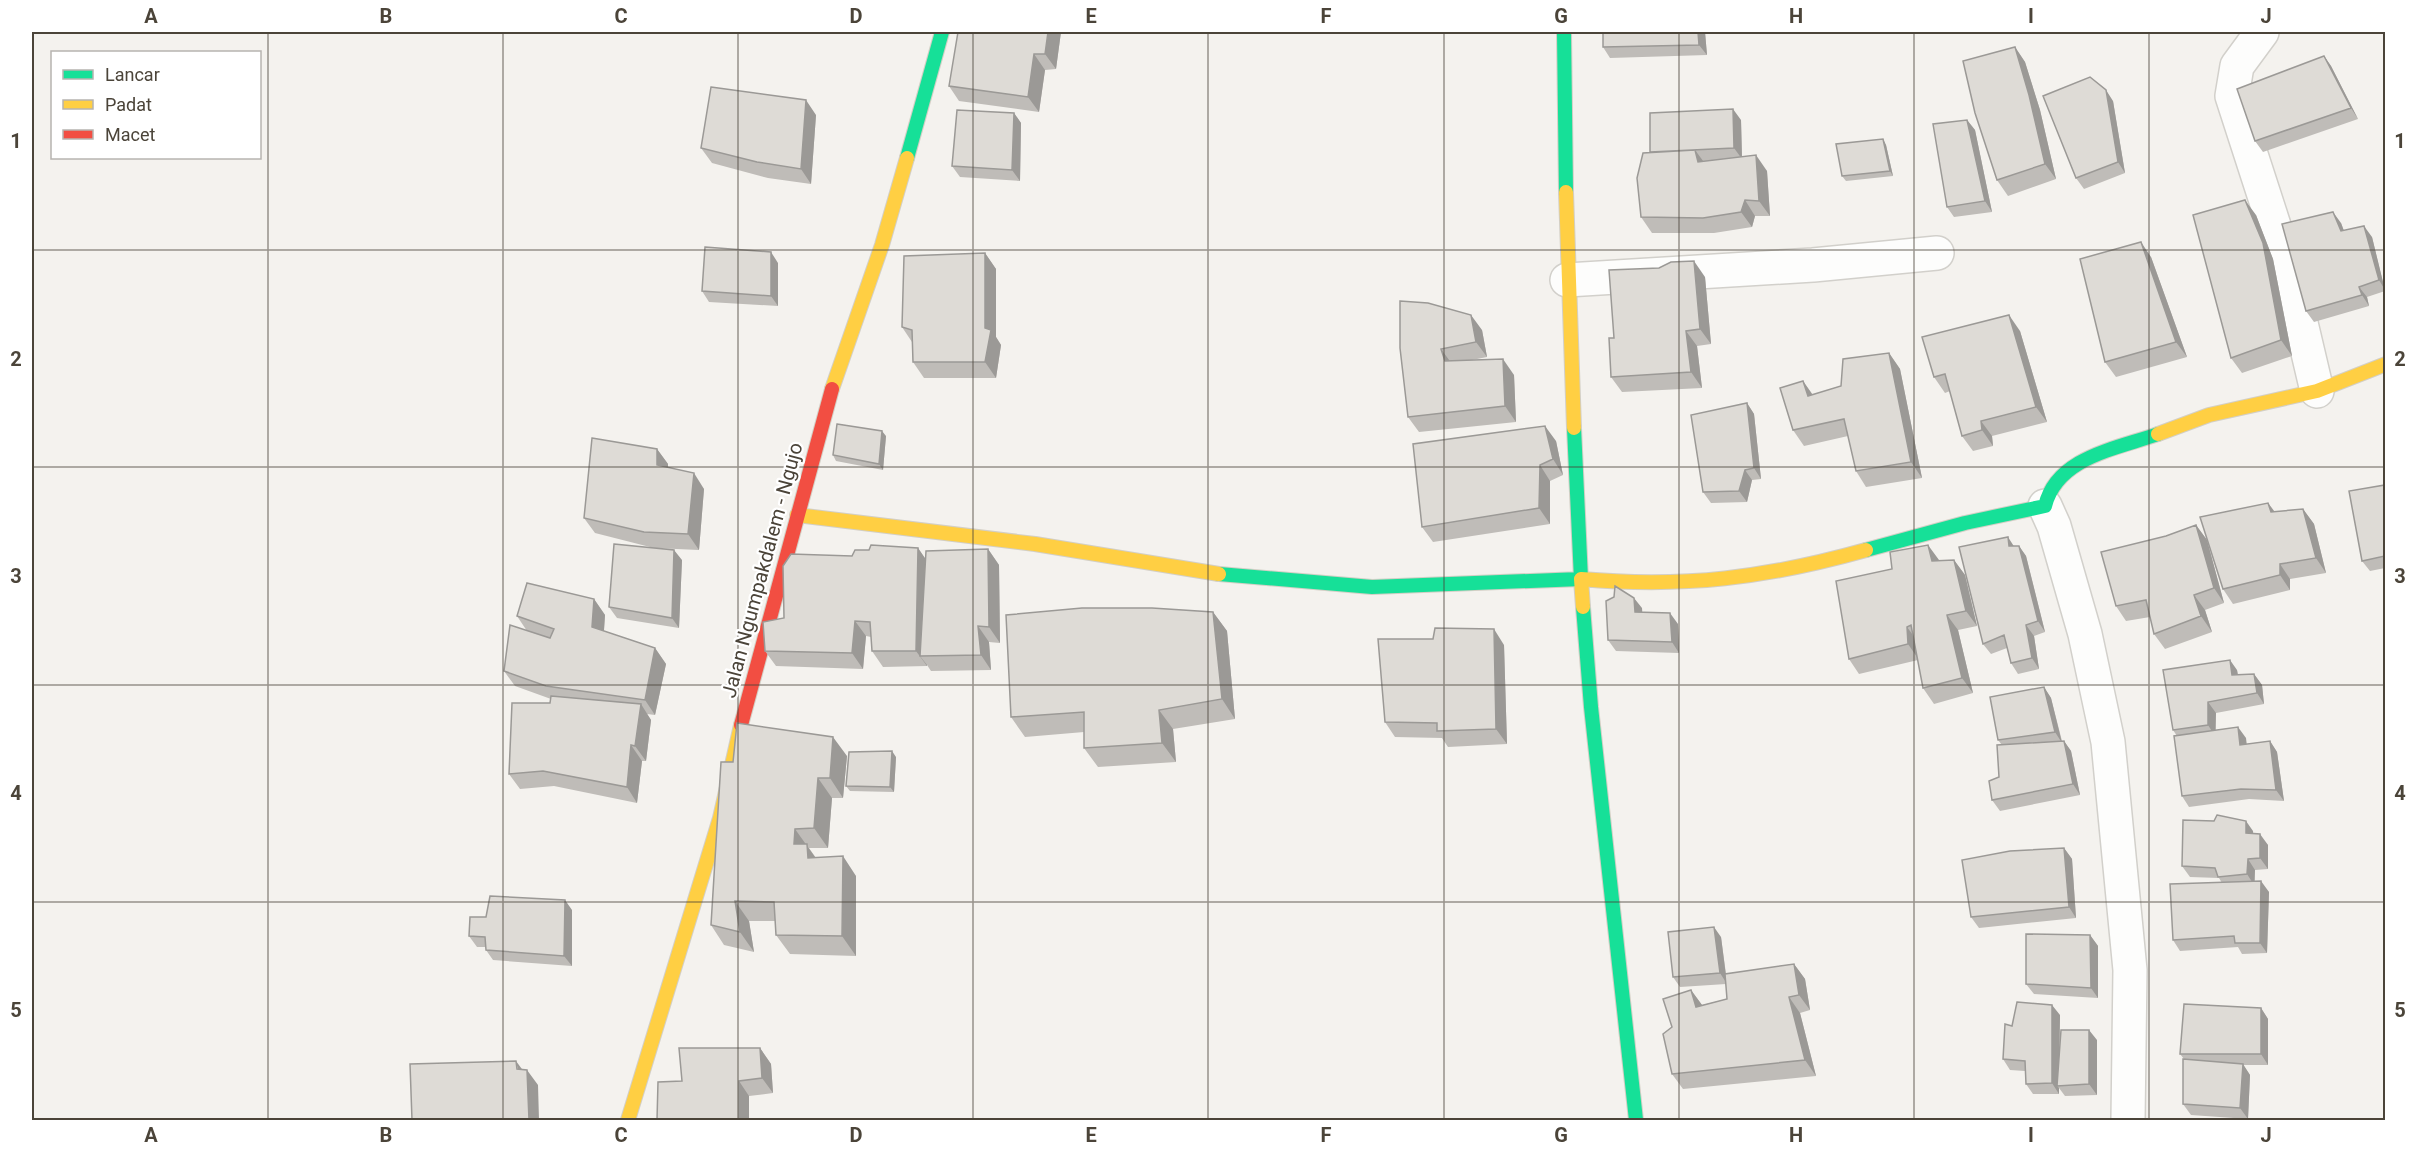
<svg xmlns="http://www.w3.org/2000/svg" width="2417" height="1152" viewBox="0 0 2417 1152" font-family="Roboto,sans-serif">
<style>
.lines{fill:none;stroke-linecap:round;stroke-linejoin:round}
.street-casing{stroke:#d2d0cb;stroke-width:36}
.fast-casing{stroke:#d3cfc5;stroke-width:16}
.slow-casing{stroke:#d3cfc5;stroke-width:16}
.jam-casing{stroke:#d3cfc5;stroke-width:16}
.street{stroke:#fdfdfc;stroke-width:33}
.fast{stroke:#16e098;stroke-width:14}
.slow{stroke:#ffcf43;stroke-width:14}
.jam{stroke:#f24e42;stroke-width:14}
.wall{fill:#bfbcb8}
.shaded-wall{fill:#9b9996}
.building{fill:#dedbd6;stroke:#9b9996;stroke-width:1.5}
.grid{fill:none;stroke:#4b4439;stroke-width:1.5;stroke-opacity:0.55}
.labels{text-anchor:middle;stroke-width:4.5;stroke-linejoin:round;paint-order:stroke}
.street-label{font-size:20px;fill:#4b4439;stroke:#fff}
.neatline{fill:none;stroke:#4b4439;stroke-width:2}
.grid-label{font-size:20px;text-anchor:middle;font-weight:bold;fill:#4b4439}
</style>
<rect width="100%" height="100%" fill="#f4f2ee"/>
<g class="lines">
<g class="street-casing">
<path id="street" d="M2262 32 2237 66 2232 96 2289 272 2317 391
M1567 280 1813 265 1937 253
M2045 506 2054 526 2085 634 2108 742 2130 970 2128 1120"/>
</g>
<g class="fast-casing">
<path id="fast" d="M1564 32 1566 192
M907 158 942 32
M1866 550 1965 523 2045 506C2057 457 2116 449 2158 434
M1219 574 1372 587 1581 579 1574 428
M1583 607 1591 707 1636 1120"/>
</g>
<g class="slow-casing">
<path id="slow" d="M1566 192 1574 428
M832 389 882 245 907 158
M2158 434 2209 415 2317 391 2386 364
M797 515 1035 544 1219 574
M1583 607 1581 579C1684 588 1766 578 1866 550
M628 1120 720 818 741 725"/>
</g>
<g class="jam-casing">
<path id="jam" d="M741 725 832 389"/>
</g>
<use href="#street" class="street"/>
<use href="#fast" class="fast"/>
<use href="#slow" class="slow"/>
<use href="#jam" class="jam"/>
</g>
<path class="wall" d="M1061 32 1056 69 1045 70 1039 112 959 101 949 86Z
M1603 32H1705L1707 55 1610 58 1603 47Z
M2015 47 2025 62 2040 110 2056 179 2008 196 1997 180Z
M2324 56 2331 66 2358 119 2263 152 2255 141Z
M2113 101 2125 173 2084 189 2076 178Z
M1014 113 1021 123 1020 181 960 177 952 166Z
M816 115 811 184 768 178 712 163 701 148Z
M1741 120 1742 157 1767 171 1770 216H1755L1752 227 1714 233H1652L1641 217 1651 153 1650 152Z
M1967 120 1975 130 1992 212 1954 217 1947 207Z
M1883 139 1886 145 1893 176 1846 181 1842 176Z
M2256 215 2273 259 2292 356 2242 373 2231 358Z
M2341 223 2344 231 2372 237 2385 291 2367 297 2369 306 2314 322 2306 311Z
M985 253 996 269V337L1001 345 996 378H924L913 362 912 342 902 327Z
M2151 257 2187 357 2116 377 2105 362Z
M778 263V306L709 302 702 291Z
M1705 277 1711 344 1697 346 1702 388 1622 392 1611 377 1614 338Z
M1482 330 1487 357 1472 360 1514 375 1516 422 1419 432 1408 417 1400 348Z
M2020 331 2047 422 1992 436 1993 446 1973 451 1962 436 1950 391 1945 393 1934 377Z
M1889 353 1900 369 1922 478 1866 487 1856 471 1848 436 1804 446 1793 430 1803 381 1813 395 1841 386Z
M1747 403 1754 414 1761 479 1752 480 1747 502 1711 503 1703 492Z
M886 436 883 470 836 461 833 455Z
M1556 441 1563 475 1550 481V524L1433 542 1422 527Z
M657 449 668 464V468L704 489 699 550 654 548 595 533 584 518Z
M2385 485V568L2370 571 2362 561Z
M2268 503 2275 512 2303 509 2314 524 2326 573 2290 579V590L2233 604 2223 589Z
M2196 525 2207 540 2224 603 2205 610 2212 632 2165 649 2154 634 2150 617 2126 621 2116 606 2166 536Z
M2014 546H2019L2026 556 2045 632 2034 636 2039 669 2018 674 2011 663 2007 648 1991 654 1983 644Z
M918 548 926 560 988 549 999 565 1000 643 989 642 991 670 931 671 927 665V666L883 667 872 651 871 637 866 636 863 669 776 666 765 651 784 618 852 556 869 550Z
M682 560 679 628 617 618 609 607Z
M1954 560 1965 575 1977 626 1958 630 1973 693 1934 704 1923 688 1918 660 1859 674 1849 659 1939 561Z
M594 599 605 615 604 631 655 648 666 664 655 715 647 714 651 720 646 761H642L637 803 554 786 520 789 509 774 550 703 551 699 515 686 504 671 527 631 517 616Z
M1642 608V612L1678 624 1679 653 1616 651 1608 640Z
M1213 612 1227 631 1235 719 1173 729 1176 762 1098 767 1084 748V732L1025 737 1011 717Z
M1504 645 1507 744 1448 747 1442 738 1395 737 1385 722Z
M2237 670 2238 674H2254L2262 685 2264 704 2216 713V730L2246 738V744L2270 741 2277 752 2284 801 2249 799 2189 807 2182 796 2177 736 2173 730Z
M2044 687 2051 698 2062 741H2064L2071 751 2080 795 2000 811 1992 800 1999 777 2002 745 1998 740Z
M847 756 843 798H832L828 848H809L816 858 856 876V956L790 954 776 935 775 921H749L754 952 724 945 711 925 721 762Z
M896 757 894 792 850 791 846 786Z
M2253 831V833L2268 845V869L2255 870V882L2269 892 2267 953 2242 954 2238 947 2180 951 2173 940 2222 883 2219 878 2190 877 2182 866Z
M2064 848 2072 859 2076 918 1979 928 1971 917Z
M572 910V966L493 960 486 950V947H477L469 936 486 917Z
M2090 935 2098 946V998L2034 994 2026 984Z
M1721 937 1726 974 1794 964 1805 979 1810 1010 1800 1013 1816 1076 1683 1089 1672 1074V1027L1691 990 1702 1005 1727 999 1726 984 1680 987 1673 977Z
M2261 1008 2268 1019V1065H2243L2250 1075 2248 1119 2191 1115 2183 1104 2184 1059 2180 1054Z
M2060 1015 2059 1050 2097 1040V1095L2065 1096 2059 1088V1094H2033L2026 1084 2025 1071 2010 1070 2003 1059 2012 1026Z
M760 1048 771 1064 773 1093 749 1096V1120H657Z"/>
<path class="shaded-wall" d="M1048 32H1061L1056 69 1045 54Z
M1698 32H1705L1707 55 1699 45Z
M2015 47 2025 62 2040 110 2056 179 2045 164Z
M1034 54 1045 70 1039 112 1028 97Z
M2324 56 2331 66 2358 119 2351 108Z
M2106 90 2113 101 2125 173 2118 162Z
M806 100 816 115 811 184 801 169Z
M1733 109 1741 120 1742 159 1734 148Z
M1014 113 1021 123 1020 181 1012 170Z
M1967 120 1975 130 1992 212 1985 201Z
M1883 139 1886 145 1893 176 1890 171Z
M1695 150 1706 165 1698 162Z
M1756 155 1767 171 1770 216 1759 201Z
M1745 200 1755 216 1752 227 1741 212Z
M2245 200 2256 215 2273 259 2292 356 2281 340Z
M2333 212 2341 223 2348 242 2341 231Z
M2364 226 2372 237 2385 290 2379 280Z
M2141 242 2151 257 2187 357 2176 342Z
M771 252 778 263V306L771 296Z
M985 253 996 269V337L1001 345 996 378 985 362Z
M1694 261 1705 277 1711 344 1700 329Z
M2359 287 2367 297 2369 306 2362 295Z
M1471 315 1482 330 1487 357 1476 342Z
M2009 315 2020 331 2047 422 2036 407Z
M1686 331 1697 346 1702 388 1691 372Z
M1441 349 1452 364 1445 361Z
M1889 353 1900 369 1922 478 1911 462Z
M1503 359 1514 375 1516 422 1505 406Z
M1803 381 1814 397 1808 396Z
M1747 403 1754 414 1761 479 1754 468Z
M1981 421 1992 436 1993 446 1982 430Z
M1545 426 1556 441 1563 475 1553 459Z
M882 431 886 436 883 470 879 464Z
M657 449 668 464V480L657 465Z
M1540 465 1550 481V524L1539 508Z
M1745 470 1752 480 1747 502 1739 491Z
M694 473 704 489 699 550 688 534Z
M2268 503 2279 518 2271 512Z
M2303 509 2314 524 2326 573 2316 558Z
M2196 525 2207 540 2224 603 2214 588Z
M2008 537 2015 548 2009 546Z
M1928 545 1939 560 1943 577 1932 561Z
M2019 546 2026 556 2045 632 2038 621Z
M918 548 929 564 920 656 927 665V666L916 651Z
M988 549 999 565 1000 643 989 627Z
M674 550 682 560 679 628 672 618Z
M1954 560 1965 575 1977 626 1966 611Z
M2280 564 2290 579V590L2280 575Z
M2194 595 2205 610 2212 632 2201 616Z
M1634 598 1642 608 1643 622 1635 612Z
M594 599 605 615 603 643 592 627Z
M1213 612 1227 631 1235 719 1222 699Z
M1670 613 1678 624 1679 653 1672 642Z
M1947 615 1958 630 1973 693 1962 678Z
M855 621 866 636 863 669 852 653Z
M2026 625 2034 636 2039 669 2032 658Z
M978 626 989 642 991 670 981 655Z
M1907 627 1918 642 1919 660 1908 644Z
M1494 629 1504 645 1507 744 1496 729Z
M655 648 666 664 655 715 645 700Z
M2230 660 2237 670 2239 685 2232 675Z
M2254 674 2262 685 2264 704 2257 693Z
M2044 687 2051 698 2062 743 2055 732Z
M2208 702 2216 713 2215 736 2208 725Z
M641 704 651 720 646 761 635 746Z
M1159 710 1173 729 1176 762 1162 743Z
M2238 727 2246 738 2248 755 2240 745Z
M833 737 847 756 843 798 830 778Z
M2064 741 2071 751 2080 795 2073 784Z
M2270 741 2277 752 2284 801 2276 790Z
M631 745 642 761 637 803 627 787Z
M892 751 896 757 894 792 890 787Z
M818 778 832 798 828 848 814 828Z
M2246 821 2253 831 2254 843 2246 833Z
M795 829 820 864 822 878 794 844Z
M2260 834 2268 845V869L2260 858Z
M2064 848 2072 859 2076 918 2069 907Z
M843 856 856 876V956L842 936Z
M2248 859 2255 870 2254 885 2247 874Z
M2261 881 2269 892 2267 953 2260 943Z
M565 900 572 910V966L564 956Z
M735 901 749 921 754 952 740 932Z
M1714 927 1721 937 1727 984 1720 973Z
M2090 935 2098 946V998L2091 988Z
M1794 964 1805 979 1810 1010 1799 995Z
M1691 990 1702 1005 1696 1007Z
M1789 997 1800 1013 1816 1076 1805 1060Z
M2052 1005 2060 1015 2059 1086H2057L2059 1088V1094L2052 1083Z
M2261 1008 2268 1019V1065L2261 1054Z
M2089 1030 2097 1040V1095L2089 1084Z
M760 1048 771 1064 773 1093 762 1078Z
M516 1061 527 1076V1070L538 1085 539 1120H529Z
M2243 1064 2250 1075 2248 1119 2240 1108Z
M739 1081 749 1096V1120H739Z"/>
<path class="building" d="M958 32H1048L1045 54H1034L1028 97 949 86Z
M1603 32H1698L1699 45 1603 47Z
M2015 47 2029 95 2045 164 1997 180 1975 113 1963 61Z
M2324 56 2351 108 2255 141 2237 89Z
M2090 77 2106 90 2118 162 2076 178 2043 96Z
M711 87 806 100 801 169 757 162 701 148Z
M1733 109 1734 148 1650 152V113Z
M957 110 1014 113 1012 170 952 166Z
M1967 120 1985 201 1947 207 1933 124Z
M1883 139 1890 171 1842 176 1836 144Z
M1695 150 1698 162 1756 155 1759 201 1745 200 1741 212 1703 218 1641 217 1637 178 1643 153Z
M2245 200 2263 243 2281 340 2231 358 2193 215Z
M2333 212 2341 231 2364 226 2379 280 2359 287 2362 295 2306 311 2282 224Z
M2141 242 2176 342 2105 362 2080 259Z
M705 247 771 252V296L702 291Z
M985 253V328L991 330 985 362H913L912 330 902 327 904 256Z
M1694 261 1700 329 1686 331 1691 372 1611 377 1609 338H1614L1609 270 1659 268 1671 262Z
M1400 301 1428 303 1471 315 1476 342 1441 349 1445 361 1503 359 1505 406 1408 417 1400 348Z
M2009 315 2036 407 1981 421 1982 430 1962 436 1945 374 1934 377 1922 337Z
M1889 353 1911 462 1856 471 1844 419 1793 430 1780 388 1803 381 1808 396 1841 386 1843 359Z
M1747 403 1754 468 1745 470 1739 491 1703 492 1691 415Z
M837 424 882 431 879 464 833 455Z
M1545 426 1553 459 1540 465 1539 508 1422 527 1413 444Z
M592 438 657 449V465L694 473 688 534 644 532 584 518Z
M2385 485V556L2362 561 2349 491Z
M2268 503 2271 512 2303 509 2316 558 2280 564V575L2223 589 2200 517Z
M2196 525 2214 588 2194 595 2201 616 2154 634 2146 600 2116 606 2101 552 2166 536Z
M2008 537 2009 546H2019L2038 621 2026 625 2032 658 2011 663 2004 635 1983 644 1959 547Z
M614 544 674 550 672 618 609 607Z
M871 545 918 548 916 651H872L870 622 855 621 852 653 765 651 763 622 784 618 783 566 791 554 852 556 855 550H869Z
M1928 545 1932 561 1954 560 1966 611 1947 615 1962 678 1923 688 1911 625 1907 627 1908 644 1849 659 1836 581 1892 569 1890 552Z
M988 549 989 627 978 626 981 655 920 656 926 551Z
M527 583 594 599 592 627 655 648 645 700 546 686 504 671 510 625 550 638 554 629 517 616Z
M1615 586 1634 598 1635 612 1670 613 1672 642 1608 640 1606 601 1614 597Z
M1082 608H1152L1213 612 1222 699 1159 710 1162 743 1084 748V712L1011 717 1006 615Z
M1435 628 1494 629 1496 729 1437 731V723L1385 722 1378 639H1433Z
M2230 660 2232 675 2254 674 2257 693 2208 702V725L2173 730 2163 670Z
M2044 687 2055 732 1998 740 1990 697Z
M551 696 641 704 635 746 631 745 627 787 543 771 509 774 512 703H550Z
M737 723 833 737 830 778H818L814 828 795 829 794 844H807L808 858 843 856 842 936 776 935 774 902 735 901 740 932 711 925 721 762H733Z
M2238 727 2240 745 2270 741 2276 790 2241 789 2182 796 2174 736Z
M2064 741 2073 784 1992 800 1989 781 1999 777 1997 745Z
M892 751 890 787 846 786 849 752Z
M2217 815 2246 821V833L2260 834V858L2248 859 2247 874 2218 877 2215 868 2182 866 2183 820 2214 821Z
M2064 848 2069 907 1971 917 1962 860 2010 851Z
M2261 881 2260 943H2235L2234 936 2173 940 2170 884Z
M490 896 565 900 564 956 486 950 485 937 469 936 470 917H486Z
M1714 927 1720 973 1673 977 1668 932Z
M2026 934 2090 935 2091 988 2026 984Z
M1794 964 1799 995 1789 997 1805 1060 1672 1074 1663 1034 1672 1027 1663 999 1691 990 1696 1007 1727 999 1725 974Z
M2017 1002 2052 1005V1083L2026 1084 2025 1061 2003 1059 2005 1024 2012 1026Z
M2184 1004 2261 1008V1054H2180Z
M2061 1030H2089V1084L2057 1086Z
M679 1048H760L762 1078 739 1081V1120H657L658 1082 682 1081Z
M2183 1059 2243 1064 2240 1108 2183 1104Z
M516 1061 517 1069 527 1070 529 1120H412L410 1064Z"/>
<path class="grid" d="M268 32V1120M503 32V1120M738 32V1120M973 32V1120M1208 32V1120M1444 32V1120M1679 32V1120M1914 32V1120M2149 32V1120M32 250H2386M32 467H2386M32 685H2386M32 902H2386"/>
<g class="labels">
<g class="street-label">
<text transform="translate(762 570) rotate(-75)" y="7">Jalan Ngumpakdalem - Ngujo</text>
</g>
</g>
<rect width="2417" height="1152" fill="none" stroke="#ffffff" stroke-width="66"/>
<rect x="51" y="51" width="210" height="108" fill="#ffffff" stroke="#b7b4b0" stroke-width="1.5"/>
<rect x="63" y="70" width="30" height="9" fill="#16e098" stroke="#b7b4b0" stroke-width="1.5"/>
<text x="105" y="81" font-size="18" fill="#4b4439">Lancar</text>
<rect x="63" y="100" width="30" height="9" fill="#ffcf43" stroke="#b7b4b0" stroke-width="1.5"/>
<text x="105" y="111" font-size="18" fill="#4b4439">Padat</text>
<rect x="63" y="130" width="30" height="9" fill="#f24e42" stroke="#b7b4b0" stroke-width="1.5"/>
<text x="105" y="141" font-size="18" fill="#4b4439">Macet</text>
<rect x="33" y="33" width="2351" height="1086" class="neatline"/>
<g class="grid-label">
<text x="151" y="23">A</text>
<text x="386" y="23">B</text>
<text x="621" y="23">C</text>
<text x="856" y="23">D</text>
<text x="1091" y="23">E</text>
<text x="1326" y="23">F</text>
<text x="1561" y="23">G</text>
<text x="1796" y="23">H</text>
<text x="2031" y="23">I</text>
<text x="2266" y="23">J</text>
<text x="16" y="148">1</text>
<text x="2400" y="148">1</text>
<text x="16" y="366">2</text>
<text x="2400" y="366">2</text>
<text x="16" y="583">3</text>
<text x="2400" y="583">3</text>
<text x="16" y="800">4</text>
<text x="2400" y="800">4</text>
<text x="16" y="1017">5</text>
<text x="2400" y="1017">5</text>
<text x="151" y="1142">A</text>
<text x="386" y="1142">B</text>
<text x="621" y="1142">C</text>
<text x="856" y="1142">D</text>
<text x="1091" y="1142">E</text>
<text x="1326" y="1142">F</text>
<text x="1561" y="1142">G</text>
<text x="1796" y="1142">H</text>
<text x="2031" y="1142">I</text>
<text x="2266" y="1142">J</text>
</g>
</svg>
